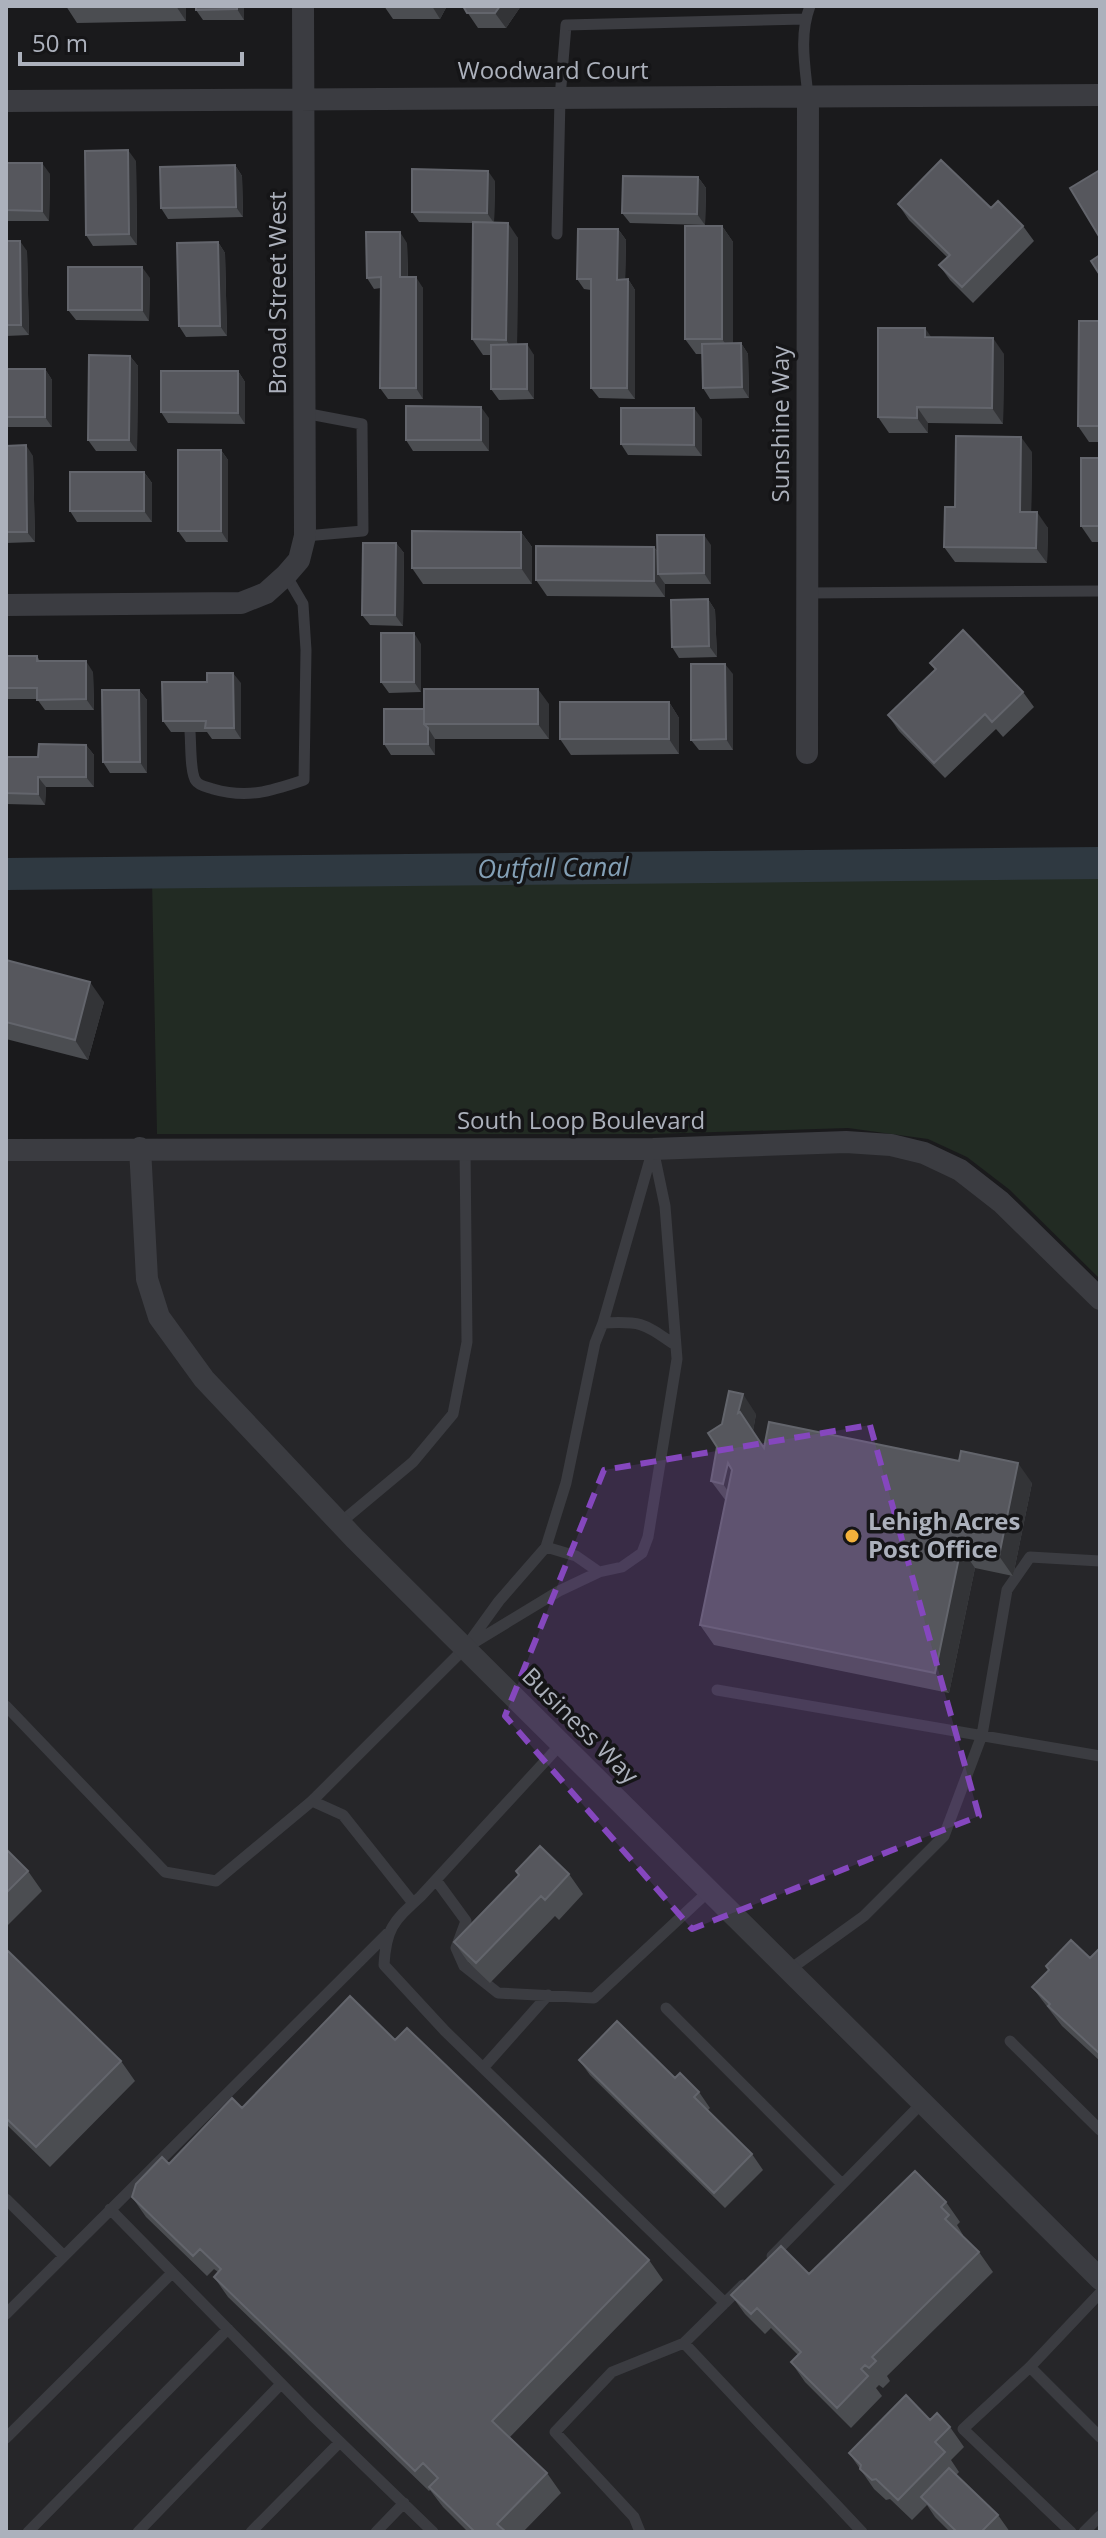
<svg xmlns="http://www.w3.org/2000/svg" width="1106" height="2538" viewBox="0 0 1106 2538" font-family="'Open Sans',sans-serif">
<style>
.built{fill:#262629}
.green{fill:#222b23}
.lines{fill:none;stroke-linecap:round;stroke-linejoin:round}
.canal{stroke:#2f3941;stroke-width:32}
.service{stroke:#3b3c41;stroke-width:11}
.minor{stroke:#3b3c41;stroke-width:22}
.wall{fill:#4b4d51}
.shaded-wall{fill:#333437}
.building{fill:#56575d;stroke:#63656c;stroke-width:2}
.marked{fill:#8547be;fill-opacity:0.2;stroke:#8547be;stroke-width:6;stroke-dasharray:16 10;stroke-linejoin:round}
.poi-dot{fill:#f3b13b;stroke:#151517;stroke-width:3}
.labels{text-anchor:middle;stroke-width:7;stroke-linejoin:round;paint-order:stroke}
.street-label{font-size:24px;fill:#acb1bc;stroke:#151517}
.poi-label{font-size:24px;font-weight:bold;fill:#acb1bc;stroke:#151517;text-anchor:start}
.water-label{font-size:26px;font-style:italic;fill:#84a0b6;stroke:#151517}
</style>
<rect width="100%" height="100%" fill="#1a1a1c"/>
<path class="built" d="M846 1142 960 1170 1100 1299V2532H6V1150Z"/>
<path class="green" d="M1100 873V1279L1010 1190 967 1157 928 1139 848 1128 653 1134H157L152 880Z"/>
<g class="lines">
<path class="canal" d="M6 874 1100 863"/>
<path class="service" d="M808 96C805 66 799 35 810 6
M557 234 560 98 566 25 805 19
M304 413 362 424 363 531 305 536
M807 593 1100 591
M190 732C191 742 190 774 196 781 199 786 208 787 213 789 248 799 271 791 304 780L306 650 303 604 286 575
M653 1149 665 1206 677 1359 648 1537 642 1553 622 1567 599 1572 559 1591 465 1648 499 1601 546 1547 566 1483 595 1343 603 1323Z
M603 1323C642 1321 643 1323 675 1345
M340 1523 413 1462 453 1414 467 1342 465 1147
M546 1547 576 1556 599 1572
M717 1690 1100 1756
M6 1706 165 1872 216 1881 312 1801
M561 1744 421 1896C394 1921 386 1927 384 1965L445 2031 725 2303
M436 1880 466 1921 456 1948 464 1966 498 1993 594 1998 710 1890
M413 1903 343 1815 312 1801 465 1648
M789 1970 864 1916 944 1836 982 1735 1007 1590 1030 1557 1100 1561
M666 2008 842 2184
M1010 2041 1100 2130
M483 2068 548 1995
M6 2199 64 2256
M110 2209 311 2414 433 2532
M772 2256 923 2102
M6 2314 388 1933
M684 2343 862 2532
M1030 2367 1100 2437
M6 2438 172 2273
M28 2532 228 2329
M138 2532 281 2384
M251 2532 340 2442
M376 2532 404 2503
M640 2532 634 2517 555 2432 612 2372 684 2343 743 2285
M1071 2532 963 2429 1030 2367 1100 2293
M1084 2532 1100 2516"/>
<path class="minor" d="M6 101 1100 95
M6 605 241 603 266 593 286 575 299 560 305 536 303 6
M807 753 808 96
M140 1148 147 1279 159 1317 204 1379 355 1539 1100 2279
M6 1150 653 1149 846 1142 891 1145 924 1153 960 1170 1001 1202 1100 1299"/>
</g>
<path class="wall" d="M66 6H186V21L77 23Z
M196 6H244V20H203L196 10Z
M384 6H447L440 19H393Z
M463 6H521L506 28H478Z
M136 161 137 245 93 246 86 235Z
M6 163 50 174 49 221H6Z
M235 165 242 176 243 217 168 219 161 208Z
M698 177 706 188 705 225 630 223 622 213Z
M495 181 494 222 518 238 517 344 534 355V399L499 400 491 389V355H483L472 339 473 223 419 222 412 212Z
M898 204 991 208 1023 226 1034 241 973 303 950 280 939 265 947 257 909 220Z
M722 226 733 242V343H741L748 354 749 398 710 399 703 388 702 354H696L685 339Z
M618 229 626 240 625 279H628L635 290V399L599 398 591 388V290L584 289 577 279Z
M6 241 27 251 29 335 6 336Z
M218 242 225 253 227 336 186 337 179 326Z
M407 243 408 277 423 288V399H388L380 388 381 288 374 289 367 278Z
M150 278 149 321 76 320 68 310Z
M1100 321V442H1089L1078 426Z
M931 338 1004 354 1003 424 928 423V433H889L878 417Z
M130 356 138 366 137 451H96L88 440Z
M6 369H45L52 380V427H6Z
M238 371 245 382V424L168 423 161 412Z
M489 418V451H413L406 440Z
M702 419V456L628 455 621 444Z
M6 446 33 456 35 542 6 543Z
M221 450 228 460V542H186L178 531Z
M1032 452 1031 512 1048 528 1047 563 955 562 944 547 955 507Z
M1100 458V542H1092L1081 526Z
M144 472 152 483V522H77L70 511Z
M521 532 532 547V584H423L412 568Z
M396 543 404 553 403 626 370 625 362 615Z
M711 545V584H665V597L547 596 536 580 654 547 658 552Z
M708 599 715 610 717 657 679 658 672 647Z
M421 644V692L389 693 381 682Z
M6 656H37L40 661 93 672 94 710H45L37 699H6Z
M930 663 1023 692 1034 707 1003 737 996 729 945 778 899 731 888 715 935 670Z
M733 674V750H699L691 740Z
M241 683V739H212L207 732H171L163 721Z
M139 690 147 700V773H110L103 762Z
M669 702 679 718V754L571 755 560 739Z
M549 704V739H435V755H391L384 744 424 709Z
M86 745 94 755V787H46L45 805 6 804V757H38Z
M6 960 104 1002 88 1060 6 1039Z
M756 1414 753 1431 764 1448 1032 1483 1013 1576 975 1568 949 1693 714 1645 700 1625 726 1501 711 1481Z
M6 1849 28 1871 42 1891 6 1927Z
M569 1874 583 1894 559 1920 555 1916 490 1983 468 1962 454 1942Z
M1100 1948V2061L1062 2026 1032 1987 1049 1970 1046 1966 1090 1958Z
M6 1954 121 2061 135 2081 50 2167 6 2124Z
M395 2040 649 2260 663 2280 510 2437 547 2473 561 2493 523 2532H468L443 2507 430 2490 429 2491 228 2297 214 2277 218 2272 214 2269 207 2276 146 2217 132 2197 169 2164 242 2108Z
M579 2060 675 2078 699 2092 710 2108 708 2110 752 2154 763 2170 725 2208 590 2075Z
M946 2202 960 2222 957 2225 963 2235 962 2236 979 2252 993 2272 887 2376 890 2381 883 2388 879 2385 876 2388 882 2396 851 2428 805 2382 791 2362 798 2355 771 2328 765 2334 745 2314 731 2295 809 2274Z
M930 2420 950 2427 964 2447 951 2460 959 2472 956 2475 998 2515 1010 2532H950L935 2517 927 2505 912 2520 890 2499 886 2500 874 2489 849 2453Z"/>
<path class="shaded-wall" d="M176 6H186V21Z
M237 6H244V20L237 9Z
M432 6H447L440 19Z
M500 6H521L506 28 495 13Z
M128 150 136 161 137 245 129 234Z
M42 163 50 174 49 221 42 211Z
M235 165 242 176 243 217 236 207Z
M488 171 495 181 494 223 487 213Z
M698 177 706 188 705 225 697 214Z
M508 223 518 238 517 355 506 340Z
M722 226 733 242V354L722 339Z
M618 229 626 240 625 290 617 280Z
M400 232 407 243 408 288 400 277Z
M20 241 27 251 29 335 21 325Z
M218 242 225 253 227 336 220 326Z
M142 267 150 278 149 321 142 310Z
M416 277 423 288V399L416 388Z
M628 279 635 290V399L627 388Z
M925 328 936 344 925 337Z
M993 338 1004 354 1003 424 992 408Z
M741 343 748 354 749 398 742 387Z
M527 344 534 355V399L527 389Z
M130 356 138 366 137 451 129 440Z
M45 369 52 380V427L45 417Z
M238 371 245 382V424L238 413Z
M481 407 489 418V451L481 440Z
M917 407 928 423V433L917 418Z
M694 408 702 419V456L694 445Z
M1021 437 1032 452 1031 528 1020 512Z
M26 445 33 456 35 542 27 532Z
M221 450 228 460V542L221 531Z
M144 472 152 483V522L144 511Z
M1037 512 1048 528 1047 563 1036 548Z
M521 532 532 547V584L521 568Z
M704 535 711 545V584L704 573Z
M396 543 404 553 403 626 395 615Z
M654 547 665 563 658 574 665 584V597L654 581Z
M708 599 715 610 717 657 709 646Z
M414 633 421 644V692L414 682Z
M86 661 93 672 94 710 86 699Z
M725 664 733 674V750L726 739Z
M233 673 241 683V739L234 728Z
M538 689 549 704V739L538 724Z
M139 690 147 700V773L140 762Z
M669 702 679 718V754L669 739Z
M428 728 435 739V755L428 744Z
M86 745 94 755V787L86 777Z
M38 777 46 787 45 805 38 794Z
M90 982 104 1002 88 1060 75 1040Z
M743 1394 756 1414 753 1431 738 1413Z
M728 1463 742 1483 737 1504 723 1484Z
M1018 1463 1032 1483 1013 1576 999 1556Z
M961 1548 975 1568 949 1693 935 1673Z"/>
<path class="building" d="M66 6H127L66 7Z
M196 6H237V9L196 10Z
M463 6H500L495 13H467Z
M128 150 129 234 86 235 85 151Z
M941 160 991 208 998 201 1023 226 962 287 939 265 950 255 898 204Z
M6 163H42V211L6 210Z
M235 165 236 207 161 208 160 167Z
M412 169 488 171 487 213 412 212Z
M1100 170V238L1070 188Z
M623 176 698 177 697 214 622 213Z
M473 222 508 223 506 340 472 339Z
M685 226H722V339H685Z
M578 229H618L617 280 628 279 627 388H591V279H577Z
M366 232H400V277H416V388H380L381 277 367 278Z
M6 241H20L21 325H6Z
M218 242 220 326H179L177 243Z
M1100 255V275L1091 261Z
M68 267H142V310H68Z
M1079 321H1100V426H1078Z
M878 328H925V337L993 338 992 408 917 407V418L878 417Z
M741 343 742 387 703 388 702 344Z
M527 344V389H491V345Z
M89 355 130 356 129 440H88Z
M6 369H45V417H6Z
M161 371H238V413L161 412Z
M406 406 481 407V440H406Z
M621 408H694V445L621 444Z
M956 436 1021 437 1020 512H1037L1036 548 944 547 945 507H955Z
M26 445 27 532H6V446Z
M178 450H221V531H178Z
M1081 458H1100V526H1081Z
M70 472H144V511H70Z
M412 531 521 532V568H412Z
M657 535H704V573L658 574Z
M363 543H396L395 615H362Z
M536 546 654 547V581L536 580Z
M708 599 709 646 672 647 671 600Z
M963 630 1023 692 992 722 985 714 934 763 888 715 936 669 930 663Z
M381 633H414V682H381Z
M6 656H37V661H86V699L37 700V688H6Z
M691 664H725L726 739 691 740Z
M207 673H233L234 728H205L206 721H163L162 682H207Z
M424 689H538V724H424Z
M102 690H139L140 762H103Z
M560 702H669V739H560Z
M384 709H424V724L428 728V744H384Z
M39 744 86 745V777H38V794L6 793V757H38Z
M6 960 90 982 75 1040 6 1022Z
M729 1391 743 1394 738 1413 740 1412 764 1448 769 1422 959 1461 961 1451 1018 1463 999 1556 961 1548 935 1673 700 1625 732 1470 728 1463 723 1484 711 1481 717 1447 708 1433 722 1424Z
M540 1846 569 1874 545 1900 541 1896 476 1963 454 1942 519 1875 516 1871Z
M6 1849 28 1871 6 1893Z
M1071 1940 1090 1958 1100 1948V2054L1048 2006 1050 2004 1032 1987 1049 1970 1046 1966Z
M8 1951 121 2061 36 2147 6 2118V1954Z
M350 1996 395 2040 407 2028 649 2260 492 2421 547 2473 497 2524 506 2532H475L429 2487 438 2478 423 2463 415 2471 214 2277 221 2269 200 2249 193 2256 132 2197 136 2184 162 2157 169 2164 232 2098 242 2108Z
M617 2021 675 2078 680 2073 699 2092 694 2097 752 2154 714 2193 579 2060Z
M915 2171 946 2202 941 2207 949 2215 945 2219 979 2252 872 2357 876 2361 869 2368 865 2365 861 2369 868 2376 837 2408 791 2362 801 2352 757 2308 751 2314 731 2295 781 2246 809 2274Z
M906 2395 930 2420 937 2413 950 2427 935 2442 945 2452 898 2500 876 2479 872 2480 860 2469 861 2465 849 2453Z
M949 2468 998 2515 981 2532H957L921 2497Z"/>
<path class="marked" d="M870 1425 979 1816 692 1929 505 1716 604 1470Z"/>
<circle class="poi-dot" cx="852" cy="1536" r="8"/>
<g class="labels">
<g class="street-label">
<text x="553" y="79">Woodward Court</text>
<text transform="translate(278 293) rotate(-90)" y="8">Broad Street West</text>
<text transform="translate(781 424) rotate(-90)" y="8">Sunshine Way</text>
<text x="581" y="1129">South Loop Boulevard</text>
<text transform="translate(580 1726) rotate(45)" y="8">Business Way</text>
</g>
<g class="poi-label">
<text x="868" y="1530">Lehigh Acres<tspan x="868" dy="28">Post Office</tspan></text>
</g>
<g class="water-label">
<text transform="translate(553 868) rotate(-1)" y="9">Outfall Canal</text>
</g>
</g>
<rect width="1106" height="2538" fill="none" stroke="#acb1bc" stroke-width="16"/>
<path d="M20 52v12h222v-12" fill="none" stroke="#acb1bc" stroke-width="4"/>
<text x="32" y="52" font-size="24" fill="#acb1bc" stroke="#151517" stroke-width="6" paint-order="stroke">50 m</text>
</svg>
